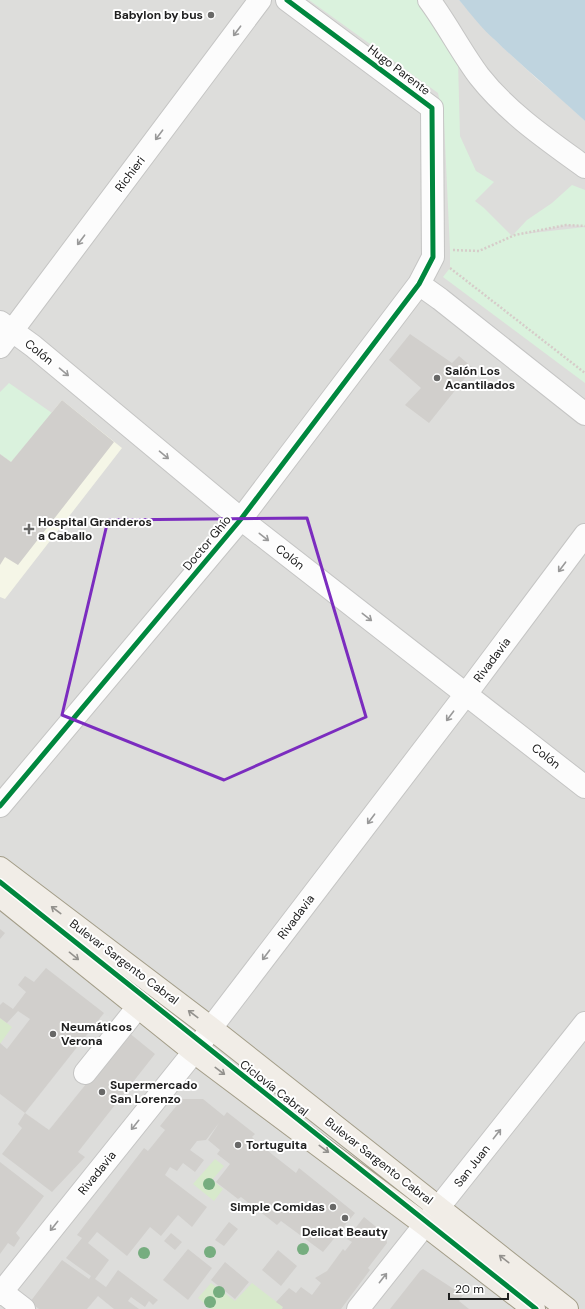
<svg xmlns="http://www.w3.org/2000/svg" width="585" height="1309" viewBox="0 0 585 1309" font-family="'DM Sans',sans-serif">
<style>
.residential{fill:#dddddb}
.education{fill:#f5f6e7}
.grass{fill:#d7e9cb}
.park{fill:#daf2dd}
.parking{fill:#dededc}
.water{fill:#bfd4df}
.building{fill:#d1cfcc}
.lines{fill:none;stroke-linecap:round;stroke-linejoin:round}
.minor-casing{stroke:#c5c5c4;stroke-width:24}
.major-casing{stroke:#a39d88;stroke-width:24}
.path{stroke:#d6ccc9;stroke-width:2.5;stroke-dasharray:2 2;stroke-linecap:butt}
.minor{stroke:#fcfcfc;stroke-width:22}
.major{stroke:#f1ede7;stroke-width:22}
.cycleway-casing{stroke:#fff;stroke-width:8}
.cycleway{stroke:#00873e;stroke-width:5}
.tree{fill:#76ad7f}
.oneway{stroke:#999}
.oneway2{stroke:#93918d}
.marked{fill:none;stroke:#7b2cbf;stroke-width:3;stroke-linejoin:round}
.poi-dot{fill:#686867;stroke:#fff;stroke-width:1.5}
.labels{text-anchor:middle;stroke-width:4;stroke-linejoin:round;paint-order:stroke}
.poi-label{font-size:12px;font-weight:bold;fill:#202020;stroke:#fff;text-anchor:start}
.street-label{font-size:12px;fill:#202020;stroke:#fff}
</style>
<rect width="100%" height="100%" fill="#eeedea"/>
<path class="residential" d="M0 0H459L495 40 537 79 566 103 585 121V1309H0Z"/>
<path class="education" d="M62 400 122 448 5 599 0 597V454L11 462Z"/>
<path class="grass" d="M0 1018 12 1027 0 1044Z
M215 1159 224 1166 212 1180 223 1189 214 1201 193 1184Z
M211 1283 235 1301 252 1283 283 1307 281 1309H211L198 1298Z"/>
<path class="park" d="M309 0H434L457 24 460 136 476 171 494 182 475 201 484 208 512 236 527 220 552 203 572 185 585 190V226L566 225 523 234 585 227V383L443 277 450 268V250L444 121 438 93Z
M9 383 52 413 11 462 0 454V392Z"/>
<path class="parking" d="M104 1013 128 1032 49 1130 25 1113Z
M98 1296 114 1309H87Z"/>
<path class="water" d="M459 0H585V121C556 94 525 69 496 41 482 29 471 14 459 0Z"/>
<path class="building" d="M410 334 452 363 459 356 473 368 429 423 405 405 421 388 389 360Z
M62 400 114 442 18 565 5 557 0 565V454L11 462Z
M0 929 5 933 0 939Z
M46 968 104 1013 25 1113 0 1094V1043L7 1049 30 1019 18 1011 7 1023 0 1018V1005L3 1002 13 1009 26 992 18 985 25 976 34 982Z
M128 1032 155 1054 78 1152 85 1157 52 1192 2 1154 22 1128 18 1124 25 1113 49 1130Z
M182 1099H203L224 1116 227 1112 255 1134 252 1137 273 1155 296 1173 299 1168 355 1213 323 1252 281 1221 277 1225 241 1197 238 1199 216 1182 230 1164 217 1154 220 1150 208 1140 219 1123 206 1140 197 1141 190 1150 204 1160 195 1172 183 1163 177 1171 170 1167 165 1175 207 1207 192 1227 178 1215 161 1236 150 1227 127 1256 97 1232 88 1243 109 1260 95 1279 106 1287 118 1270 158 1300 153 1305 149 1301 145 1307 131 1297 128 1301 139 1309H114L98 1296 87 1309H39L30 1302 62 1260 89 1279 91 1276 66 1258 82 1238 77 1235 144 1148 148 1151 165 1130 160 1126Z
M0 1162 44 1196 16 1233 20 1238 14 1247 8 1243 0 1254Z
M364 1217 386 1235 387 1243 368 1268 370 1270 341 1309H282L283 1307 276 1302 289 1288 296 1293 301 1287 312 1295 321 1283 315 1278 327 1271 343 1249 345 1251 352 1242 347 1239Z
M229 1222 238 1229 224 1246 215 1240Z
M171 1233 182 1242 175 1250 164 1241Z
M188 1249 212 1268 188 1300 163 1280Z
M278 1250 297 1266 281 1286 262 1270Z
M225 1262 249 1282 235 1299 211 1280Z
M423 1269 463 1295 459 1301 469 1309H390L420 1271Z"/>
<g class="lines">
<g class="minor-casing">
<path id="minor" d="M429 0C447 24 461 52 479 76 508 113 548 140 585 167
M419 284 440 299 585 414
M0 322 33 346 241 519 585 787
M0 347 260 0
M0 806 241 519 419 284 433 257 432 108 287 0
M85 1073 138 1007
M2 1292 24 1309
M0 1294 201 1043 211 1028 466 694 585 535
M358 1309 585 1023"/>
</g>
<g class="major-casing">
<path id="major" d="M0 868 211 1028 567 1309
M0 896 194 1052 425 1225 534 1309"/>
</g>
<path class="path" d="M453 250 479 251 515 235 566 225 585 226
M450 268 585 373"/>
<use href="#minor" class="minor"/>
<use href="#major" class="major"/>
<g class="cycleway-casing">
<path id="cycleway" d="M0 806 241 519 419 284 433 257 432 108 287 0
M0 882 536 1309"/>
</g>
<use href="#cycleway" class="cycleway"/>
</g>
<g class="tree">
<circle cx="209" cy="1184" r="6"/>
<circle cx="303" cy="1249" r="6"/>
<circle cx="210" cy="1252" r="6"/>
<circle cx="144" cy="1253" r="6"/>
<circle cx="219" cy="1292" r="6"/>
<circle cx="210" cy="1302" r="6"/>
</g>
<defs><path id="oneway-shaft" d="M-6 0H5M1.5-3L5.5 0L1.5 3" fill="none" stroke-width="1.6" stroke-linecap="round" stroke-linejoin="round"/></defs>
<g class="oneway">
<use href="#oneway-shaft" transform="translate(237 31) rotate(127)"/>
<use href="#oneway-shaft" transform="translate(159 135) rotate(127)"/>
<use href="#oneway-shaft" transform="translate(81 240) rotate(127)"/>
<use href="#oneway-shaft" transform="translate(64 372) rotate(40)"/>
<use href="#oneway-shaft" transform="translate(164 455) rotate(40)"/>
<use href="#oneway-shaft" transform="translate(264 537) rotate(38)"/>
<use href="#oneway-shaft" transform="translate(562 567) rotate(127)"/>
<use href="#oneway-shaft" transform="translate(367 617) rotate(38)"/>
<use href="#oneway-shaft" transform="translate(450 716) rotate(127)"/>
<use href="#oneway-shaft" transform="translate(371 819) rotate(127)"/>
<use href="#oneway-shaft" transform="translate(266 955) rotate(127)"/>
<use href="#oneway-shaft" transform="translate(135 1125) rotate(129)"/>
<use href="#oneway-shaft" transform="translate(497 1134) rotate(-52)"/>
<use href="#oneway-shaft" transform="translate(54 1226) rotate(129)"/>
<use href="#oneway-shaft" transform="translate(383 1278) rotate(-52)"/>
</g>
<g class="oneway2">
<use href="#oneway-shaft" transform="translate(56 910) rotate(-143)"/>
<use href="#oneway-shaft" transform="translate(74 956) rotate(39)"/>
<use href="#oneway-shaft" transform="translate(193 1014) rotate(-143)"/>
<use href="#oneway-shaft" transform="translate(220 1071) rotate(37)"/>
<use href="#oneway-shaft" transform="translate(324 1149) rotate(37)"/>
<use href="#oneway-shaft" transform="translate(504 1259) rotate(-142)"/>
</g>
<path class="marked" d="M307 518 366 717 224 780 62 715 108 520Z"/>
<g class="poi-dot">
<circle cx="211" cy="15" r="4"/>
<circle cx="437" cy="378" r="4"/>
<path d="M27 523h4v4h4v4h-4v4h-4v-4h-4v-4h4z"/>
<circle cx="53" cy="1034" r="4"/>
<circle cx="102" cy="1092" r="4"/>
<circle cx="238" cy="1145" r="4"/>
<circle cx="333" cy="1207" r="4"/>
<circle cx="345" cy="1218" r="4"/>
</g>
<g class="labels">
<g class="poi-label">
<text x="203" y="19" text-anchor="end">Babylon by bus</text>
<text x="445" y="375">Salón Los<tspan x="445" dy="14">Acantilados</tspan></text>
<text x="38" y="526">Hospital Granderos<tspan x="38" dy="14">a Caballo</tspan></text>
<text x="61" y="1031">Neumáticos<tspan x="61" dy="14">Verona</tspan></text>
<text x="110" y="1089">Supermercado<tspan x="110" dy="14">San Lorenzo</tspan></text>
<text x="246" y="1149">Tortuguita</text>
<text x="325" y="1211" text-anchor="end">Simple Comidas</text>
<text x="345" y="1236" text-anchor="middle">Delicat Beauty</text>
</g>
<g class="street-label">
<text transform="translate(399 70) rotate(37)" y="4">Hugo Parente</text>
<text transform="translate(130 174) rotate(-53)" y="4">Richieri</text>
<text transform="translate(39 352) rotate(39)" y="4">Colón</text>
<text transform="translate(207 543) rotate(-50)" y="4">Doctor Ghío</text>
<text transform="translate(290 557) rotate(38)" y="4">Colón</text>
<text transform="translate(492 660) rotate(-53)" y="4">Rivadavia</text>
<text transform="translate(546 756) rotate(38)" y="4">Colón</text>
<text transform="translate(296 917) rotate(-53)" y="4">Rivadavia</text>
<text transform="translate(124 962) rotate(37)" y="4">Bulevar Sargento Cabral</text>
<text transform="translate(274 1088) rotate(38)" y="4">Ciclovía Cabral</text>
<text transform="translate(379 1161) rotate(38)" y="4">Bulevar Sargento Cabral</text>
<text transform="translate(472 1166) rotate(-52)" y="4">San Juan</text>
<text transform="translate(97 1173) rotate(-51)" y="4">Rivadavia</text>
</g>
</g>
<path d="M449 1293v6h59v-6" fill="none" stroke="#202020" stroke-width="2"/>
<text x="455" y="1293" font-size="12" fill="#202020" stroke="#ffffff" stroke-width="3" paint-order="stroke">20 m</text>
</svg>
